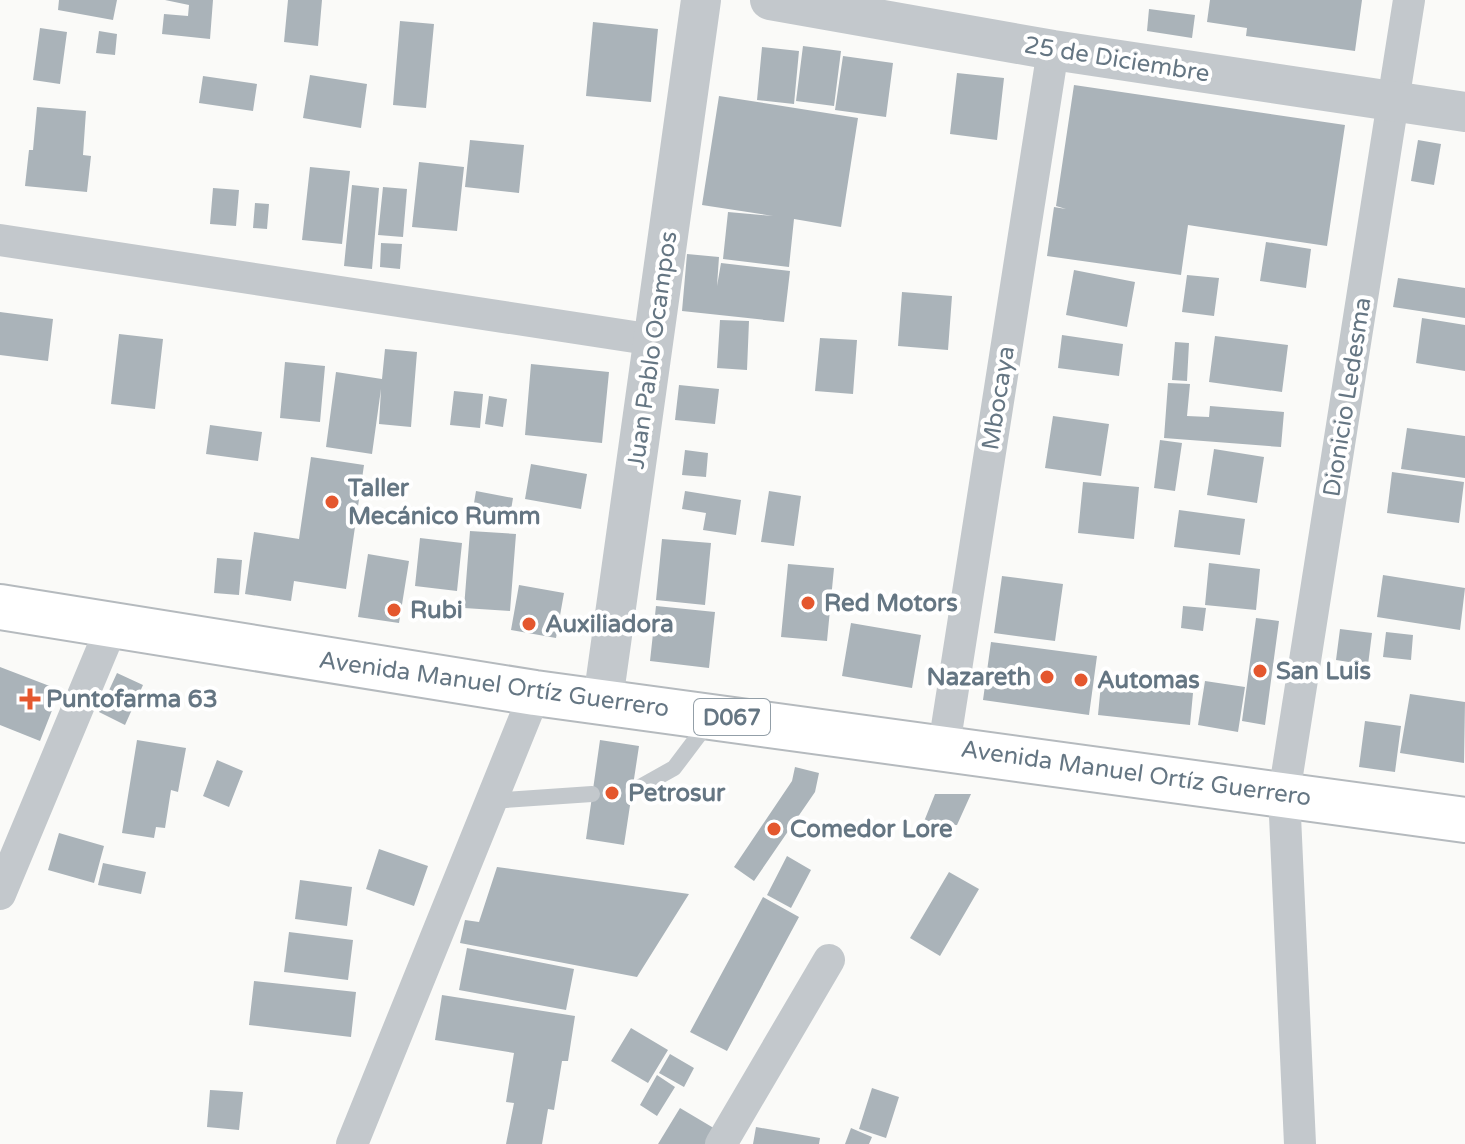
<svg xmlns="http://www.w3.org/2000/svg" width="1465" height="1144" viewBox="0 0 1465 1144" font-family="'Varela Round',sans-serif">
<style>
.building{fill:#aab3b9}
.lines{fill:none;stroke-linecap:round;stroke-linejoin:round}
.primary-casing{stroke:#b5babe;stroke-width:48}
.service{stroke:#c3c8cc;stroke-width:16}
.minor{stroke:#c3c8cc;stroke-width:32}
.tertiary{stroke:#c3c8cc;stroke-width:40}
.primary{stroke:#fff;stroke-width:44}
.poi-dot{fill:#e4572e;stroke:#fff;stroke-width:3}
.labels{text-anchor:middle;stroke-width:8;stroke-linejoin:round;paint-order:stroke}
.shield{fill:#fff;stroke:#939fa8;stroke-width:2}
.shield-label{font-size:22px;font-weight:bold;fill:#657683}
.street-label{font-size:24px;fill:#657683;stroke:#fff}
.poi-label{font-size:24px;font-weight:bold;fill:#657683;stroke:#fff;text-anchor:start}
</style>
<rect width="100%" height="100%" fill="#fafaf8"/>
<path class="building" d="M59 0H117L113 20 58 10Z
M165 0H213L210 39 162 34 164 14 188 16 189 5Z
M288 0H322L318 46 284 42Z
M1210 0H1362L1355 51 1246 36 1247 28 1207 22Z
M1149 9 1195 15 1192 38 1147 31Z
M400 21 434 24 426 108 393 105Z
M593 22 658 29 651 102 586 96Z
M40 28 67 32 60 84 33 80Z
M99 31 117 34 115 55 96 53Z
M803 46 841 51 834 106 796 101Z
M762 47 799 51 794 104 757 100Z
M843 56 893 63 886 117 835 110Z
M957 73 1004 78 997 140 950 134Z
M310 75 367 84 361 128 303 118Z
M203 76 257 84 253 111 199 103Z
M1074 85 1345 125 1327 246 1188 225 1181 275 1047 256 1054 207 1066 209 1056 206Z
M719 96 858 118 841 227 794 219 789 267 723 259 728 212 773 216 702 205Z
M37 107 86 111 83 155 91 156 87 192 25 186 29 150H33Z
M470 140 524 145 519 193 465 187Z
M1418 140 1441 144 1434 185 1411 181Z
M419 162 464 167 457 231 412 227Z
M310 167 350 171 342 244 302 240Z
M352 185 379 188 372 269 344 266Z
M383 187 407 189 403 237 378 235Z
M213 188 239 190 236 226 210 224Z
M255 203 269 204 267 229 253 228Z
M1266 242 1311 249 1306 288 1260 281Z
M381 243 402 244 400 269 380 267Z
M687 254 719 257 717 286 721 263 790 271 784 322 682 311Z
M1074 270 1135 282 1127 327 1066 315Z
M1187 275 1219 278 1214 316 1182 312Z
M1398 278 1465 288V318L1393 307Z
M902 292 952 296 948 350 898 346Z
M0 312 53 319 48 361 0 355Z
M1422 318 1465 325V371L1416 363Z
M720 320 749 321 747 370 717 368Z
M119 334 163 339 155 409 111 404Z
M1062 335 1123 344 1119 376 1058 368Z
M1215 336 1288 345 1282 392 1209 382Z
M820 338 857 340 853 394 815 391Z
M1175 342 1189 343 1187 381 1172 380Z
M385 349 417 352 411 427 379 424 381 389 372 454 326 447 336 372 382 379Z
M285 362 325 366 320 422 280 418Z
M531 364 609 372 602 443 525 435Z
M1168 383 1190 384 1187 416 1209 417 1210 406 1284 412 1281 447 1164 438Z
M679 385 719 389 715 424 675 420Z
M454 391 483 394 480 428 450 425Z
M489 396 507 399 503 427 485 424Z
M1053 416 1109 424 1101 476 1045 468Z
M210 425 262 432 258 461 206 454Z
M1407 428 1465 436V478L1401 469Z
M1160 440 1182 443 1175 491 1154 488Z
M1214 449 1264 457 1257 503 1207 495Z
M685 450 708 453 706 477 682 475Z
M311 457 364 465 346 589 294 581 291 601 245 594 254 532 299 539Z
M531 464 587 474 581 509 525 499Z
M1392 472 1464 482 1459 523 1387 513Z
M1083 482 1139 487 1134 539 1078 533Z
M476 491 513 498 509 522 472 515Z
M685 491 741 500 736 535 703 530 706 513 682 509Z
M769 491 801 496 794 546 761 542Z
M1179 510 1245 519 1240 555 1174 547Z
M470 531 516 534 510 611 464 608Z
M420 538 462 543 457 591 415 586Z
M662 539 711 543 705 605 656 600Z
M368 554 409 561 399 623 358 617Z
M217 558 242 560 239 595 214 593Z
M1209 563 1260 569 1256 610 1205 605Z
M788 564 834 568 827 641 781 637Z
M1383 575 1465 588 1460 630 1377 617Z
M1002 576 1063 584 1055 641 994 633Z
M519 585 564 593 556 638 511 630Z
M656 606 715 612 709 668 650 661Z
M1183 606 1206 608 1203 631 1181 628Z
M1256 618 1279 621 1265 725 1242 721Z
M851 623 921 635 912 688 842 676Z
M1340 629 1372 633 1368 665 1336 660Z
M1386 632 1413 635 1411 660 1383 657Z
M991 642 1097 656 1089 715 983 700Z
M0 667 60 690 40 741 0 725Z
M117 673 143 685 125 725 99 712Z
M1205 681 1245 687 1238 732 1198 725Z
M1101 684 1193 693 1190 725 1098 715Z
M1410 694 1465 702 1464 763 1400 753Z
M1365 721 1401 726 1395 772 1359 767Z
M137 740 186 748 178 792 171 790 165 828 156 827 154 838 122 833Z
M600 740 639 746 624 845 586 839Z
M217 760 243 771 229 807 203 796Z
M795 767 819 773 815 792 754 881 734 867 792 781Z
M935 794H971L957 825 923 824Z
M59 833 104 846 94 883 48 870Z
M379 849 428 866 414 906 366 889Z
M787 856 811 870 791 908 767 895Z
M103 863 146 872 141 894 98 885Z
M497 867 689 894 637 977 460 943 465 920 479 922Z
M949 872 979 889 940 956 910 938Z
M300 880 352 887 347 926 295 919Z
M763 897 799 917 727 1051 690 1032Z
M289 932 353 940 348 980 284 972Z
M467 948 574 969 566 1010 459 990Z
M254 981 356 992 351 1037 249 1025Z
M442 995 575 1016 568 1061H562L554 1110 548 1109 542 1144H506L514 1103 506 1102 514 1053 435 1040Z
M631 1028 668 1050 648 1083 611 1061Z
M670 1054 694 1068 684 1087 659 1073Z
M657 1075 675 1087 657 1116 640 1105Z
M872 1088 899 1097 886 1138 859 1129Z
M210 1090 243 1092 239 1130 207 1127Z
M680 1108 717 1130 709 1144H658Z
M756 1127 820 1138 819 1144H753Z
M851 1128 872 1137 869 1144H845Z"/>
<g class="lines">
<g class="primary-casing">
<path id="primary" d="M0 607 535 693 1465 820"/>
</g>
<path class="service" d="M633 791 674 768 708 723
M490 801 592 794"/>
<path class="minor" d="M0 240 654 340
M944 746 1053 50
M0 894 112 626
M352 1144 535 693
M721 1144 829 960
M1300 1144 1284 794 1409 0"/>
<path class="tertiary" d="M770 0 1053 50 1465 112
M603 700 701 0"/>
<use href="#primary" class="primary"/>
</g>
<g class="poi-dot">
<circle cx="332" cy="502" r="8"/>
<circle cx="808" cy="603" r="8"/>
<circle cx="394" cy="610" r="8"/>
<circle cx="529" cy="624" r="8"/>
<circle cx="1260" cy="671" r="8"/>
<circle cx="1047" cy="677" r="8"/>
<circle cx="1081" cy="680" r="8"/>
<path d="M26 687h8v8h8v8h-8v8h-8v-8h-8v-8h8z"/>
<circle cx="612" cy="793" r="8"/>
<circle cx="774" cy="829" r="8"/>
</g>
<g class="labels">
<rect class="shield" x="694" y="699" width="76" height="36" rx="6"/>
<g class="shield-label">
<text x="732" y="725">D067</text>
</g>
<g class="street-label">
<text transform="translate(1117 59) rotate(9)" y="8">25 de Diciembre</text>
<text transform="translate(652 350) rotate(-82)" y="8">Juan Pablo Ocampos</text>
<text transform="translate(1347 397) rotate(-81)" y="8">Dionicio Ledesma</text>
<text transform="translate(998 398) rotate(-81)" y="8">Mbocaya</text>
<text transform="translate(494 684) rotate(8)" y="8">Avenida Manuel Ortíz Guerrero</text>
<text transform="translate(1136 773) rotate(8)" y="8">Avenida Manuel Ortíz Guerrero</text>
</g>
<g class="poi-label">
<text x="348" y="496">Taller<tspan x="348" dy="28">Mecánico Rumm</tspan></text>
<text x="824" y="611">Red Motors</text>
<text x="410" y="618">Rubi</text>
<text x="545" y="632">Auxiliadora</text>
<text x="1276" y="679">San Luis</text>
<text x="1031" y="685" text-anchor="end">Nazareth</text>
<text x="1097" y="688">Automas</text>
<text x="46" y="707">Puntofarma 63</text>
<text x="628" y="801">Petrosur</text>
<text x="790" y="837">Comedor Lore</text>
</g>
</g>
</svg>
